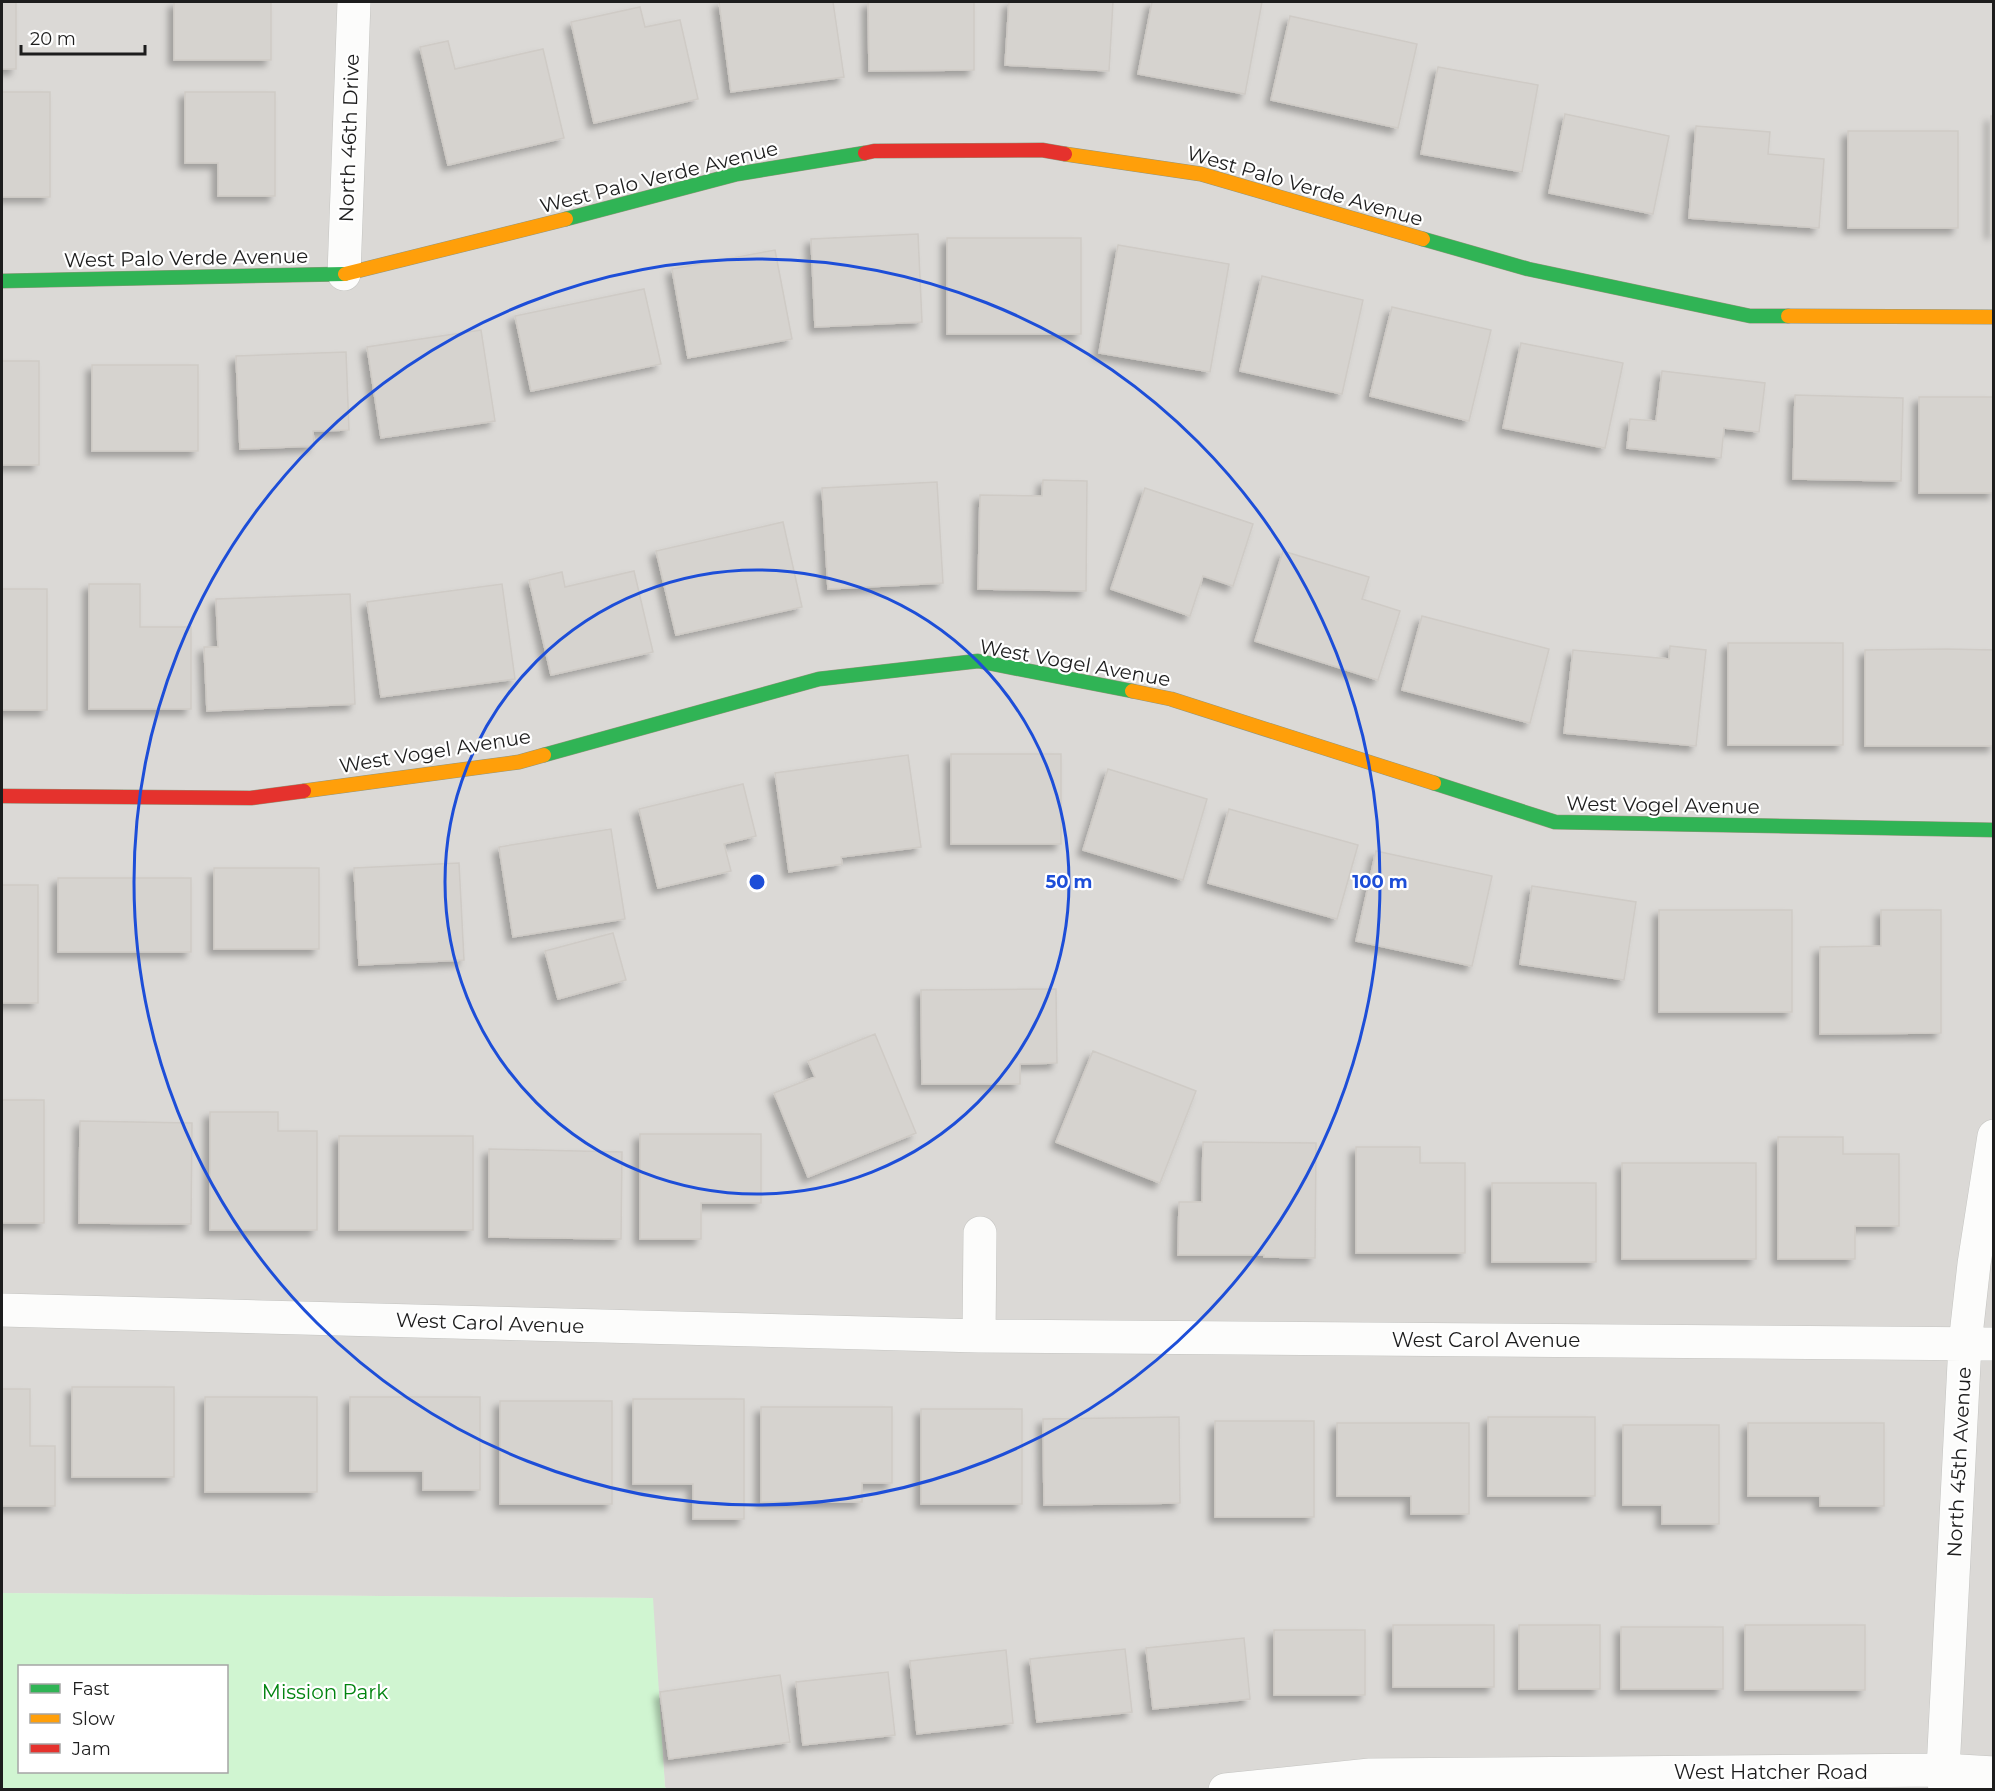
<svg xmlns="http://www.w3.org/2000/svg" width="1995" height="1791" viewBox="0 0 1995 1791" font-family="Montserrat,sans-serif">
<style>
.residential{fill:#dbd9d6}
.park{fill:#d0f5d1;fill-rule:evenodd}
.building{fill:#d6d3cf;stroke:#cfcbc6;stroke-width:1.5;filter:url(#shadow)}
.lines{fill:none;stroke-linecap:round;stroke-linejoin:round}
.street-casing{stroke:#c4c4c1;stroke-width:34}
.fast-casing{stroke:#93967c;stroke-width:15}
.slow-casing{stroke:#93967c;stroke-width:15}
.jam-casing{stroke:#93967c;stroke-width:15}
.street{stroke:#fcfcfb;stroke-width:33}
.fast{stroke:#30b455;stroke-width:14}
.slow{stroke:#ff9f0a;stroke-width:14}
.jam{stroke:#e5322d;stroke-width:14}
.ring{fill:none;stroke:#1d4ed8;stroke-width:3}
.labels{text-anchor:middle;stroke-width:4.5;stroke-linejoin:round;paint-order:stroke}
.street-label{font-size:20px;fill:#1d1d1d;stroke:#fff}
.park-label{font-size:20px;fill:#028410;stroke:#fff}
.centre{fill:#1d4ed8;stroke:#fff;stroke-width:3}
.ring-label{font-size:18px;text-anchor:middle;font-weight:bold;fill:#1d4ed8;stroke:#fff;stroke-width:4.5;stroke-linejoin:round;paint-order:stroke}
</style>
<defs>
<filter id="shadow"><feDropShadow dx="-5.5" dy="5.5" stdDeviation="3" flood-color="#0004"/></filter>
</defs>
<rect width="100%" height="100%" fill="#eceae4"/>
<path class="residential" d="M2 2H1993V1789H667L665 1787 652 1598 2 1593Z"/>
<path class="park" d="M2 1593 653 1598 665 1787 667 1789H2ZM20 1666H226V1772H20Z"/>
<path class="building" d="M2 2H16V69H2Z
M174 2H271V60H174Z
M719 2H833L844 77 731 92Z
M868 2H974V70L869 71Z
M1009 2H1113L1109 71 1005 65Z
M1152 2H1262L1245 94 1138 74Z
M640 7 645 27 680 20 698 99 594 123 571 22Z
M1290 16 1417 44 1398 128 1271 100Z
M448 41 455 69 543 49 564 138 448 165 420 47Z
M1438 67 1538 85 1522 172 1421 154Z
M2 92H50V197H2Z
M185 92H275V196H218V163H185Z
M1565 114 1669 136 1653 214 1549 193Z
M1991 116H1994V233H1991Z
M1696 126 1770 132 1768 154 1824 159 1819 228 1689 218Z
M1848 131H1958V228H1848Z
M918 234 922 322 815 327 811 239Z
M947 238H1081V334H947Z
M1118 245 1229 264 1210 372 1099 353Z
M775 250 792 339 688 358 672 269Z
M1262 276 1363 300 1342 394 1240 371Z
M644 289 661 364 531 391 515 316Z
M1392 307 1491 330 1469 421 1370 396Z
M481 330 495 421 381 438 367 347Z
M1521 343 1623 363 1605 448 1503 428Z
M346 352 349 430 313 431 314 446 240 449 236 356Z
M2 361H39V465H2Z
M92 365H198V451H92Z
M1662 371 1765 383 1759 432 1724 428 1721 458 1627 448 1630 419 1656 421Z
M1795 395 1903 398 1901 481 1793 479Z
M1919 397H1994V493H1919Z
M1043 480 1087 481 1086 591 978 589 980 495 1042 496Z
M937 482 943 583 828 589 822 488Z
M1145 488 1253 524 1233 586 1203 576 1190 616 1111 589Z
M783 522 802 607 676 635 656 551Z
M1283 551 1369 577 1362 599 1400 611 1378 680 1255 641Z
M634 571 653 652 551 675 529 580 562 572 565 587Z
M89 584H140V627H191V709H89Z
M502 584 515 679 381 697 367 602Z
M2 589H47V710H2Z
M350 594 355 704 207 711 204 647H218L216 599Z
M1422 616 1549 649 1530 723 1402 690Z
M1728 643H1843V745H1728Z
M1670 646 1706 650 1696 746 1564 733 1573 650 1669 659Z
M1947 649 1994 650V746H1865V650Z
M951 754H1061V844H951Z
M908 755 921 847 841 857 842 864 789 872 775 773Z
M1108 769 1207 799 1183 880 1083 850Z
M743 784 756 836 724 844 731 871 658 888 639 809Z
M1229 809 1358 845 1337 919 1208 883Z
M611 829 625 919 513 937 499 847Z
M1376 851 1492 876 1472 966 1356 941Z
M459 863 464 960 359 965 354 868Z
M214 868H319V949H214Z
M58 878H191V952H58Z
M2 885H38V1003H2Z
M1532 886 1636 902 1624 980 1520 964Z
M1659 910H1792V1012H1659Z
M1881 910H1941V1033L1820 1034V947L1881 946Z
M613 933 626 980 558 999 545 951Z
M1056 989 1057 1063 1020 1064V1084H922L921 990Z
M875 1034 916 1133 808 1177 774 1093 815 1077 808 1061Z
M1093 1051 1196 1091 1160 1183 1056 1142Z
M2 1100H44V1223H2Z
M210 1112H278V1131H317V1230H210Z
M80 1121 192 1123 191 1224 79 1223Z
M640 1134H761V1203H701V1239H640Z
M339 1136H473V1230H339Z
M1778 1137H1843V1154H1899V1226H1855V1259H1778Z
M1203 1142 1316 1143 1315 1258 1264 1257V1255H1178L1179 1202H1202Z
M1356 1147H1420V1163H1465V1253H1356Z
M489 1149 622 1152 621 1239 489 1237Z
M1622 1163H1756V1259H1622Z
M1492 1183H1596V1262H1492Z
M72 1387H174V1477H72Z
M2 1389H30V1446H55V1506H2Z
M205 1397H317V1492H205Z
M350 1397H480V1490H423V1471H350Z
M633 1399H744V1519H693V1484H633Z
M500 1401H612V1504H500Z
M761 1407H892V1483H862V1502H761Z
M921 1409H1022V1504H921Z
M1179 1417 1180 1503 1044 1505 1043 1419Z
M1488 1417H1595V1496H1488Z
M1215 1421H1314V1517H1215Z
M1337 1423H1469V1514H1411V1496H1337Z
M1748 1423H1884V1506H1820V1496H1748Z
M1623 1425H1719V1524H1662V1505H1623Z
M1393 1625H1494V1687H1393Z
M1519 1625H1600V1689H1519Z
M1745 1625H1865V1690H1745Z
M1621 1627H1723V1689H1621Z
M1274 1630H1365V1695H1274Z
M1244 1638 1250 1699 1153 1709 1146 1648Z
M1125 1649 1132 1712 1037 1722 1030 1659Z
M1006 1650 1013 1723 917 1734 910 1661Z
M888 1672 895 1735 803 1745 796 1682Z
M780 1675 790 1742 669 1759 660 1692Z"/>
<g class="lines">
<g class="street-casing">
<path id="street" d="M344 274 354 2
M2 1310 979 1336 1994 1344
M979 1336 980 1233
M1225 1790 1370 1775 1943 1770 1994 1773
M1945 1790 1943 1770 1965 1344 1974 1264 1994 1136"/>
</g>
<g class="fast-casing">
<path id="fast" d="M566 219 737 174 865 153
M1423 239 1528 269 1750 316H1788
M2 281 345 274
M544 755 819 679 978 661 1132 691
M1434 783 1555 822 1994 830"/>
</g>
<g class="slow-casing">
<path id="slow" d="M1065 154 1201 174 1423 239
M345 274 566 219
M1788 316 1994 317
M1132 691 1171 699 1434 783
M304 791 519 762 544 755"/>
</g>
<g class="jam-casing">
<path id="jam" d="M865 153 874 151 1042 150 1065 154
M2 796 251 798 304 791"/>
</g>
<use href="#street" class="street"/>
<use href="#fast" class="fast"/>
<use href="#slow" class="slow"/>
<use href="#jam" class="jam"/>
</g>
<g class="ring">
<circle cx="757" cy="882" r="312"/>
<circle cx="757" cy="882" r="623"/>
</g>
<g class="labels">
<g class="street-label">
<text transform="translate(349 138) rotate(-88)" y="7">North 46th Drive</text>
<text transform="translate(659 177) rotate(-14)" y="7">West Palo Verde Avenue</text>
<text transform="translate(1305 186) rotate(16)" y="7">West Palo Verde Avenue</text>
<text transform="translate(186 258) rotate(-1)" y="7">West Palo Verde Avenue</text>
<text transform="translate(1075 663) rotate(10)" y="7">West Vogel Avenue</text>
<text transform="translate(435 751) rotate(-9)" y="7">West Vogel Avenue</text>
<text transform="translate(1663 805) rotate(1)" y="7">West Vogel Avenue</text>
<text transform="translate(490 1323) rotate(2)" y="7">West Carol Avenue</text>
<text x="1486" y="1347">West Carol Avenue</text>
<text transform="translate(1959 1462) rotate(-87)" y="7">North 45th Avenue</text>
<text x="1771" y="1779">West Hatcher Road</text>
</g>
<g class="park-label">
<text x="325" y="1699">Mission Park</text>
</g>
</g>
<circle cx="757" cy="882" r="9" class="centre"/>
<g class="ring-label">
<text x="1069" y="888">50 m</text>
<text x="1380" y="888">100 m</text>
</g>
<rect width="1995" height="1791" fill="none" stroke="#1d1d1d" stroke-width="6"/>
<rect x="18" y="1665" width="210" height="108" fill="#ffffff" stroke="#a5a5a5" stroke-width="1.5"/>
<rect x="30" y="1684" width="30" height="9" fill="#30b455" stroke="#a5a5a5" stroke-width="1.5"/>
<text x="72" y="1695" font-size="18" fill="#1d1d1d">Fast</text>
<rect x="30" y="1714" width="30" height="9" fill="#ff9f0a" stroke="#a5a5a5" stroke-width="1.5"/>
<text x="72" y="1725" font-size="18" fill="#1d1d1d">Slow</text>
<rect x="30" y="1744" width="30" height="9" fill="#e5322d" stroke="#a5a5a5" stroke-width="1.5"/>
<text x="72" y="1755" font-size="18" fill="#1d1d1d">Jam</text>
<path d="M21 45v9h124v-9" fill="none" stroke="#1d1d1d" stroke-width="3"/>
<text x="30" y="45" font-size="18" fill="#1d1d1d" stroke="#ffffff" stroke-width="4.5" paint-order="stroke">20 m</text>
</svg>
